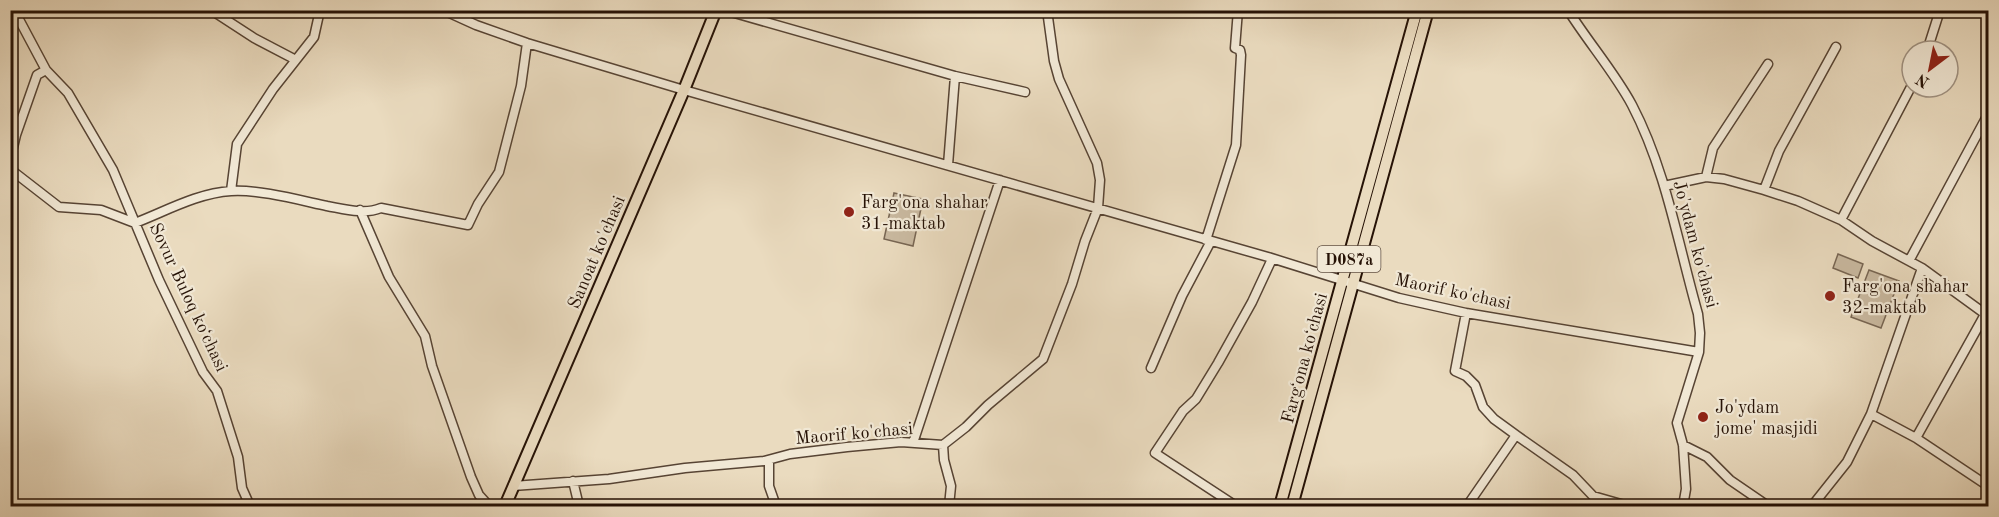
<svg xmlns="http://www.w3.org/2000/svg" width="1999" height="517" viewBox="0 0 1999 517" font-family="'Old Standard TT',serif">
<style>
.green{fill:#c9b9a0;stroke:#786653;stroke-width:1.5}
.lines{fill:none;stroke-linecap:round;stroke-linejoin:round}
.minor-casing{stroke:#574434;stroke-width:11}
.major-casing{stroke:#261206;stroke-width:14}
.minor{stroke:#f1e8d5;stroke-width:8}
.major{stroke:#eadbbf;stroke-width:10}
.poi-dot{fill:#8f2418;stroke:#f1e8d5;stroke-width:2}
.labels{text-anchor:middle;stroke-width:4.5;stroke-linejoin:round;paint-order:stroke}
.shield{fill:#f1e8d5;stroke:#635244;stroke-width:1.5}
.shield-label{font-size:16px;font-weight:bold;fill:#261206}
.poi-label{font-size:18px;fill:#261206;stroke:#f1e8d5;text-anchor:start}
.street-label{font-size:18px;fill:#261206;stroke:#f1e8d5}
</style>
<rect width="100%" height="100%" fill="#eadbbf"/>
<filter id="stains"><feTurbulence type="fractalNoise" baseFrequency=".00333" numOctaves="4"/><feColorMatrix values="0 0 0 0 .2 0 0 0 0 .09 0 0 0 0 .02 0 0 0 .5 -.17"/></filter>
<radialGradient id="worn" r=".72"><stop offset=".6" stop-color="#630" stop-opacity="0"/><stop offset="1" stop-color="#630" stop-opacity=".3"/></radialGradient>
<path class="green" d="M894 193 923 199 913 246 884 239Z
M1838 254 1863 264 1858 278 1833 268Z
M1869 270 1899 281 1881 328 1851 317Z"/>
<g class="lines">
<g class="minor-casing">
<path id="minor" d="M14 10 46 70 68 93 113 170 159 280 203 372 217 391 238 457 242 488 250 506
M211 10 254 38 296 60
M443 10 476 25 527 43 684 90 1268 257 1399 298 1466 313 1699 352
M724 10 955 76 1025 92
M1568 10C1588 42 1615 73 1632 105 1666 170 1678 244 1698 314L1700 333 1699 352 1677 423 1683 445 1686 489 1683 506
M1836 47 1779 151 1764 190 1798 201 1841 220
M1927 51 1940 10
M10 160 16 135 37 75 46 70
M948 165 955 76
M10 169 59 207 101 210 135 223
M1706 177 1713 148 1768 64
M1664 186 1706 177 1724 179 1764 190
M231 191 237 144 273 89 314 37 320 10
M360 210 389 277 425 336 432 366 471 477 479 495 489 506
M135 223C166 211 198 193 231 191 258 189 299 200 327 206 344 209 364 215 381 208L468 225 478 204 499 172 521 86 527 43
M1206 240 1236 145 1241 55 1240 50 1235 48 1238 10
M1909 261 1872 241 1841 220 1912 85
M1922 268 1909 261 1986 118
M1466 313 1455 371 1466 376 1475 385 1483 407 1494 419 1516 435
M1988 316 1922 268 1871 414 1916 438 1988 486
M1151 368 1182 296 1211 241
M1916 438 1988 309
M913 443 1000 180
M943 445 944 460 951 486 949 506
M1683 445 1707 457 1730 480 1768 506
M769 460V486L776 506
M573 481 579 506
M513 486 609 479 685 468 764 461 790 454 847 447 901 442 943 445 966 427 988 405 1043 359 1072 284 1085 241 1098 208 1100 180 1097 163 1059 79 1054 61 1047 10
M1236 506 1155 453 1183 411 1196 399 1218 363 1252 302 1272 259
M1467 506 1516 435 1573 475 1593 496 1628 506
M1812 506 1847 462 1871 414"/>
</g>
<g class="major-casing">
<path id="major" d="M505 506 684 90 716 10
M1280 506 1417 10
M1292 506 1428 10"/>
</g>
<use href="#minor" class="minor"/>
<use href="#major" class="major"/>
</g>
<g class="poi-dot">
<circle cx="849" cy="212" r="6"/>
<circle cx="1830" cy="296" r="6"/>
<circle cx="1703" cy="417" r="6"/>
</g>
<g class="labels">
<rect class="shield" x="1317.5" y="246" width="63" height="26" rx="4.5"/>
<g class="shield-label">
<text x="1349" y="265">D087a</text>
</g>
<g class="poi-label">
<text x="861" y="208">Farg'ona shahar<tspan x="861" dy="21">31-maktab</tspan></text>
<text x="1842" y="292">Farg'ona shahar<tspan x="1842" dy="21">32-maktab</tspan></text>
<text x="1715" y="413">Jo'ydam<tspan x="1715" dy="21">jome' masjidi</tspan></text>
</g>
<g class="street-label">
<text transform="translate(1696 244) rotate(75)" y="6">Jo'ydam ko'chasi</text>
<text transform="translate(596 252) rotate(-67)" y="6">Sanoat ko'chasi</text>
<text transform="translate(1453 291) rotate(12)" y="6">Maorif ko'chasi</text>
<text transform="translate(189 297) rotate(65)" y="6">Sovur Buloq koʻchasi</text>
<text transform="translate(1304 358) rotate(-75)" y="6">Fargʻona koʻchasi</text>
<text transform="translate(854 433) rotate(-5)" y="6">Maorif ko'chasi</text>
</g>
</g>
<rect width="1999" height="517" fill="none" stroke="#eadbbf" stroke-width="36"/>
<rect x="12" y="12" width="1975" height="493" fill="none" stroke="#261206" stroke-width="3"/>
<rect x="18" y="18" width="1963" height="481" fill="none" stroke="#261206" stroke-width="1.5"/>
<g transform="translate(1930 69) rotate(212)"><circle r="28" fill="#f1e8d5" stroke="#a09282" stroke-width="1.5"/>
<path d="M0-4.5L10 22L0 15L-10 22Z" fill="#8f2418"/>
<text y="-9" font-size="16" font-weight="bold" text-anchor="middle" fill="#261206">N</text>
</g>
<rect width="100%" height="100%" filter="url(#stains)"/>
<rect width="100%" height="100%" fill="url(#worn)"/>
</svg>
